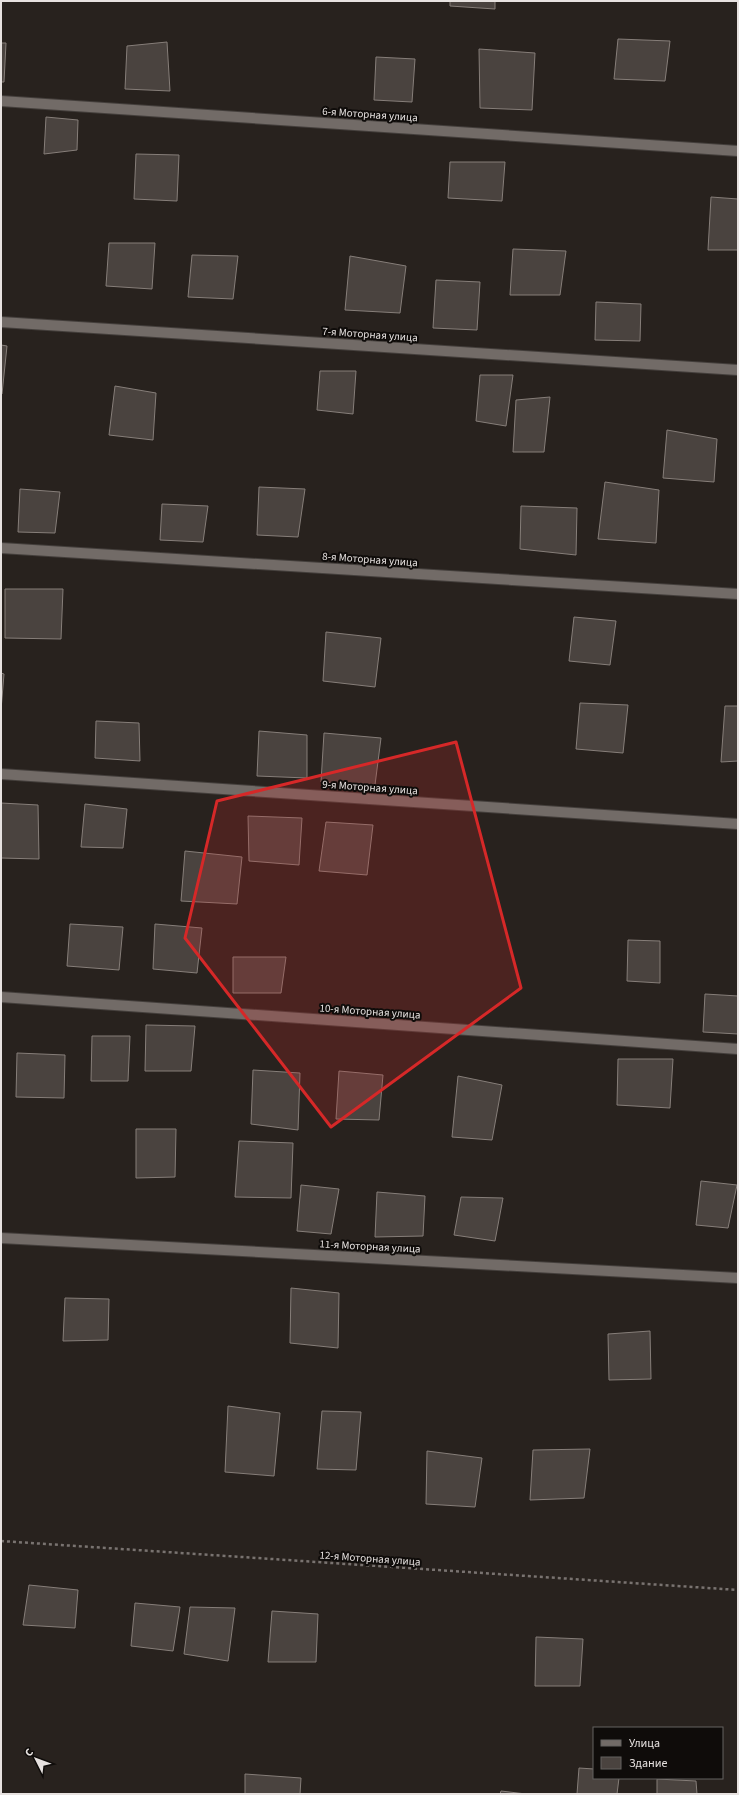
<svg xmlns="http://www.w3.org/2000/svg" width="739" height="1795" viewBox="0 0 739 1795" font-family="'Source Sans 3',sans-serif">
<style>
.building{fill:#4a433f;stroke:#867e79}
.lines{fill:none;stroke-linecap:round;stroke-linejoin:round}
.minor-casing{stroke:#443f3c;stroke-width:12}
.path{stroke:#797370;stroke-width:2.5;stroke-dasharray:3 3;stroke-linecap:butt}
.minor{stroke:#726b67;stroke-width:10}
.marked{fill:#d62828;fill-opacity:0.2;stroke:#d62828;stroke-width:3;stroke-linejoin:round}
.labels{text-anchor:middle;stroke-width:4;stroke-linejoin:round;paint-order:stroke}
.street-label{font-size:11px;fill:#e7e2e0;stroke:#0f0c0a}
</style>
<rect width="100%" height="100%" fill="#28221e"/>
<path class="building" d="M450 1H495V9L450 6Z
M618 39 670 41 665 81 614 79Z
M167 42 170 91 125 89 127 46Z
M1 43H6L4 82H1Z
M479 49 535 53 532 110 480 108Z
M376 57 415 59 412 102 374 100Z
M46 117 78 120 77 150 44 154Z
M136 154 179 155 177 201 134 199Z
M450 162H505L502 201 448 198Z
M711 197 738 199V250H708Z
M109 243H155L152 289 106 286Z
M513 249 566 251 560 295H510Z
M192 255 238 256 233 299 188 297Z
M350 256 406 266 400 313 345 310Z
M436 280 480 282 477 330 433 328Z
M596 302 641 304 640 341 595 340Z
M1 345 7 346 2 394H1Z
M320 371H356L353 414 317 410Z
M480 375H513L506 426 476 421Z
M115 386 156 393 153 440 109 435Z
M550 397 544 452H513L516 400Z
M667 430 717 439 714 482 663 478Z
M605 482 659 490 656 543 598 539Z
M259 487 305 489 298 537 257 535Z
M20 489 60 492 55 533 18 532Z
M162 504 208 506 203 542 160 540Z
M521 506 577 508 576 555 520 549Z
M5 589H63L61 639 5 638Z
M574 617 616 621 610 665 569 661Z
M326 632 381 638 375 687 323 681Z
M1 673 4 674 1 710Z
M580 703 628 705 623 753 576 749Z
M725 706H738V761L721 762Z
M96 721 139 723 140 761 95 758Z
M259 731 307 735V778L257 776Z
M324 733 381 738 375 785 321 782Z
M1 803 38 805 39 859 1 858Z
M85 804 127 809 123 848 81 847Z
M248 816 302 818 299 865 249 861Z
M326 822 373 825 367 875 319 871Z
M185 851 242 857 237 904 181 901Z
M70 924 123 927 119 970 67 966Z
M155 924 202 928 197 973 153 969Z
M628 940 660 941V983L627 981Z
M233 957H286L281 993H233Z
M705 994 738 996V1034L703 1032Z
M146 1025 195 1026 191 1071H145Z
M92 1036H130L128 1081H91Z
M17 1053 65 1055 64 1098 16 1097Z
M618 1059H673L670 1108 617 1105Z
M253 1070 300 1073 298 1130 251 1124Z
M339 1071 383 1075 379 1120 336 1119Z
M458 1076 502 1085 492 1140 452 1137Z
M136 1129H176L175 1177 136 1178Z
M239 1141 293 1143 291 1198 235 1197Z
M701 1181 737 1185 728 1228 696 1225Z
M301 1185 339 1189 331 1234 297 1231Z
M377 1192 425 1196 423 1236 375 1237Z
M461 1197 503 1198 495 1241 454 1235Z
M291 1288 339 1293 338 1348 290 1343Z
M65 1298 109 1299 108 1340 63 1341Z
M650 1331 651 1379 609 1380 608 1334Z
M228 1406 280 1413 274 1476 225 1472Z
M322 1411 361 1412 356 1470 317 1469Z
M590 1449 584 1498 530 1500 533 1450Z
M427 1451 482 1458 475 1507 426 1504Z
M29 1585 78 1590 75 1628 23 1625Z
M135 1603 180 1607 173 1651 131 1646Z
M190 1607 235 1608 228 1661 184 1654Z
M272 1611 318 1614 316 1662H268Z
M536 1637 583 1639 580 1686H535Z
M579 1768 594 1769V1778H619L617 1794H577Z
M245 1774 301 1778 300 1794H245Z
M657 1779 696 1781 697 1794H657Z
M501 1791 526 1794H500Z"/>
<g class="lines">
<g class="minor-casing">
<path id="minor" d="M1 101 738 151
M1 322 738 370
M1 548 738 594
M1 774 738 824
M1 997 738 1049
M1 1238 738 1278"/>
</g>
<path class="path" d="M1 1541 738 1590"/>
<use href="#minor" class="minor"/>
</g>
<path class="marked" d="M456 742 521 988 331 1127 185 938 217 801Z"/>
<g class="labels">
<g class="street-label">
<text transform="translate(370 114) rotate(4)" y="4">6-я Моторная улица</text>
<text transform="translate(370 334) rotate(4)" y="4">7-я Моторная улица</text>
<text transform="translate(370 559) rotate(4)" y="4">8-я Моторная улица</text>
<text transform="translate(370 787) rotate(4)" y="4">9-я Моторная улица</text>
<text transform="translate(370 1011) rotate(4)" y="4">10-я Моторная улица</text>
<text transform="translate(370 1246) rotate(3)" y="4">11-я Моторная улица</text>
<text transform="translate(370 1558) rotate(4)" y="4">12-я Моторная улица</text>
</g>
</g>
<rect width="739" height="1795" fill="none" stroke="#e7e2e0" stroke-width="4"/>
<rect x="593" y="1727" width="130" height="52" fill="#0f0c0a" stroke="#656260"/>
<rect x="601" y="1740" width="20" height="6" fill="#726b67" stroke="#656260"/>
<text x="629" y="1747" font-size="12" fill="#e7e2e0">Улица</text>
<rect x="601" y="1757" width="20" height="12" fill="#4a433f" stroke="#656260"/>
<text x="629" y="1767" font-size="12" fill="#e7e2e0">Здание</text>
<g transform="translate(36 1759) rotate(312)" stroke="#0f0c0a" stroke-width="3" paint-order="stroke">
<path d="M0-3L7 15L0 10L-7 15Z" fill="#e7e2e0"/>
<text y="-6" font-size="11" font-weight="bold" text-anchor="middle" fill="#e7e2e0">С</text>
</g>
</svg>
